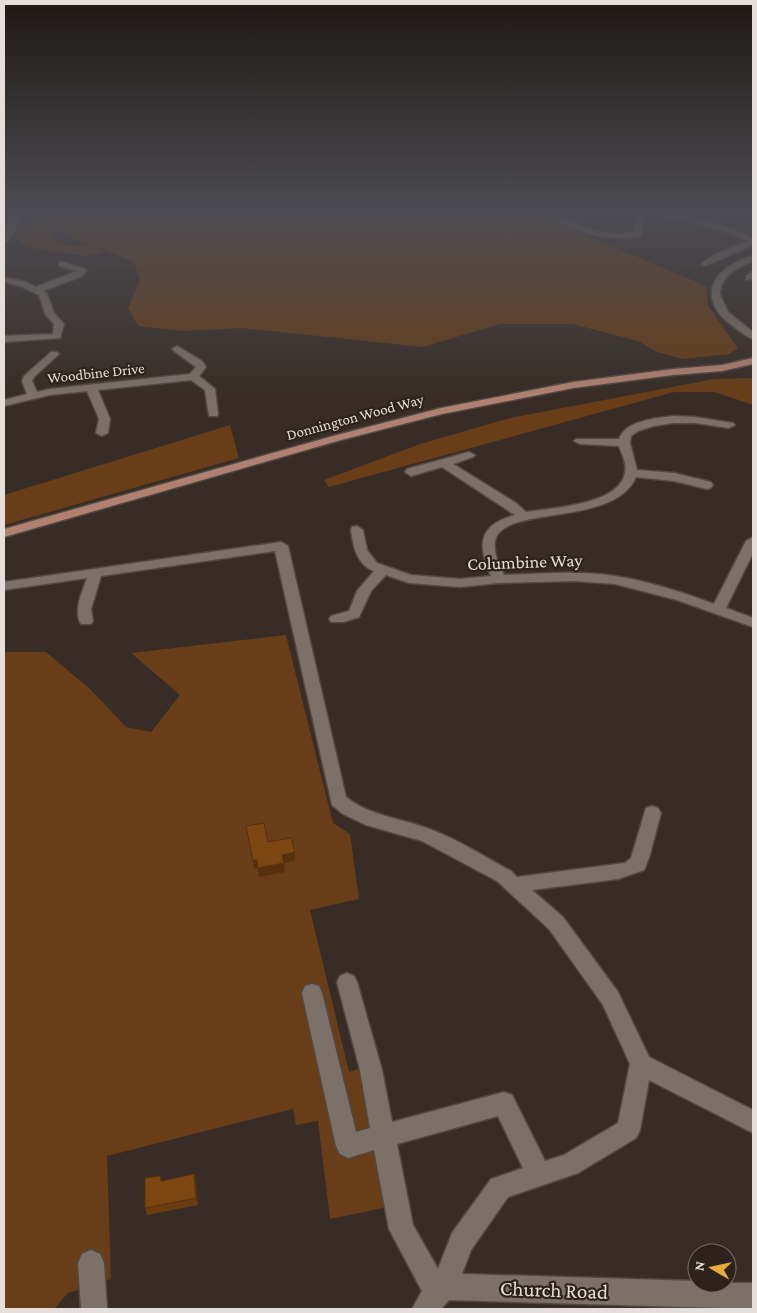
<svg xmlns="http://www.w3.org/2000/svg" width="757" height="1313" viewBox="0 0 757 1313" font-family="'Crimson Pro',serif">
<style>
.green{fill:#683d17;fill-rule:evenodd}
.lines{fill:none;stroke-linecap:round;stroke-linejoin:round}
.minor-casing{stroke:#524943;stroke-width:3}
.major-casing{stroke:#524943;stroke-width:3}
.minor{fill:#7c7168;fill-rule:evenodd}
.major{fill:#b08170;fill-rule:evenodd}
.wall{fill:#6b3c10}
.shaded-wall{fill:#57310d}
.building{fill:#7c4613;stroke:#57310d}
.labels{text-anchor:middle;stroke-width:4.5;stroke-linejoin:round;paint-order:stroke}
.far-street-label{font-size:15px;fill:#e5deda;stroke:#2d231c}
.street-label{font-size:18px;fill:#e5deda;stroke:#2d231c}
.near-street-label{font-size:21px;fill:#e5deda;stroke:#2d231c}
</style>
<rect width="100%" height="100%" fill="#372d26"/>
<path class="green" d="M46 214H540L564 226 706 286 708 306 738 348 729 354 683 359 657 352 638 341 573 324H500L423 347 241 328 184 331 138 326 128 308 140 280 134 262 93 245 103 252 86 256 33 248 21 243 15 236ZM63 230 76 240 89 244C74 248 61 247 50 234Z
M753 378V405L715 392H674L329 487 324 480 420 444 510 418 714 379Z
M230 425 239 458 4 525V495Z
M286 635 333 823 350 834 359 899 310 910 349 1072 364 1067 388 1207 330 1219 318 1121 296 1125 293 1109 107 1156 111 1279 68 1293 54 1309H4V652H46L90 689 126 727 151 732 180 695 131 653Z"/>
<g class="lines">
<g class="minor-casing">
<path id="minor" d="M12 214H20L15 230 7 242H4V235Z
M551 214 595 231 615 234 634 232 635 220 642 214C684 214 715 221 753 238V245L706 266 702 264 703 262 714 255 748 241 726 232 685 220 649 214 643 221 641 236C608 243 578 232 549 218L548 216Z
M753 256V261C737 268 721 275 720 294L728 312 753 332V339C745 336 737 329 730 324 694 295 716 266 753 256Z
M59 262H65L87 270 82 276 43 291 47 294 54 313 64 324 60 338 4 342V336L53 334 54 324 45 314 39 295 20 286 4 282V277L26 282 36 287 77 271 59 266Z
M753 271V279L746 280V276Z
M177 346 202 361 206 367 199 376 215 389 218 414 217 416H209L205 390 191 380 98 390 110 419 108 433 102 436 96 433 99 419 87 391 50 395 4 406V400L27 394 22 381 24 376 51 352H57L59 354 34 377 32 381 37 392 50 389 190 374 196 367 174 351 172 349Z
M673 416 695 417 733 423 735 425 729 428 695 423H673L654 426 638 431 631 436 630 443 637 470 674 473 711 482 713 485 711 488 707 489 674 481 636 477C614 528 502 504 495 541 493 553 499 565 504 575 540 574 578 570 615 576 648 581 682 592 714 604L746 541 753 537V553L726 608 753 618V627L677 600 615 584 574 581 499 583 460 587 409 583 386 575 371 591 359 617 344 622H331L329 619 331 616 349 611 357 591 374 571C357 565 353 546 351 530L352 527 357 526 363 530 367 550 377 563 411 575 460 579 491 576C477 545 478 525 515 515L442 467 411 476 405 472 407 469 469 452 475 455 473 457 453 464 516 503 526 512C551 508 621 505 625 472 627 463 622 455 619 446L580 444 574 441 576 439H619C625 421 656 418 673 416Z
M281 542 288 546 346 797C371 817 402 818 432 830 459 840 485 857 511 871L517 877 625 863 631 858 646 808 652 806 658 808 661 813 649 858 644 870 618 879 532 890 563 917 618 992 649 1057 753 1110V1133L649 1080 640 1130 636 1138 578 1173 508 1197 471 1250 462 1274 697 1281V1283H753V1309L449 1300 441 1309H412L422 1291 389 1229 374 1150 348 1158 340 1154 336 1146 302 993 305 986 312 984 319 986 322 993 356 1132 370 1128 360 1070 337 982 340 976 347 973 354 976 357 982 382 1070 392 1122 504 1092 512 1095 545 1161 564 1155 618 1123 630 1064 603 1005 549 929 497 881 422 841 366 825 343 814 332 805 275 551 101 576 91 609 93 621 91 624H81C73 610 82 593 87 578L4 590V582ZM498 1116 523 1168 491 1179 452 1233 438 1269 413 1225 397 1144Z
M91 1250 100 1254 104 1263 107 1309H81L78 1263 82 1254Z"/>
</g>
<g class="major-casing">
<path id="major" d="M753 358V364L722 371 673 375 573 388 442 414 341 440 4 537V529L333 436 441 408 573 382 673 369 722 365Z"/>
</g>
<use href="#minor" class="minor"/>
<use href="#major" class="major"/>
</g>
<path class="wall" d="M246 826 268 842 295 861 284 863 285 872 259 877 258 868 254 869Z
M160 1176 162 1181 196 1182 198 1205 147 1215 145 1208Z"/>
<path class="shaded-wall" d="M295 852V861L283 863 282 855Z
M253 860H257L258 868 254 869Z
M284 863 285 872 259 877 258 868Z
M194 1174 196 1182 198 1205 196 1198Z"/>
<path class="building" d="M264 823 268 842 291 838 295 852 282 855 284 863 258 868 257 860H253L246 826Z
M194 1174 196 1198 145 1208V1178L160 1176 161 1181Z"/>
<linearGradient id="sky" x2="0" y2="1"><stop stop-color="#1e1915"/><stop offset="0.54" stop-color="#4d4c52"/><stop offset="1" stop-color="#4d4c52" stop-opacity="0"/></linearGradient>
<rect width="757" height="398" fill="url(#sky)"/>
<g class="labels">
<g class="far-street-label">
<text transform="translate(96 373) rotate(-6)" y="5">Woodbine Drive</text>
<text transform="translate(355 417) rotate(-15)" y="5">Donnington Wood Way</text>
</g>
<g class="street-label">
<text transform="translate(525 562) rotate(-2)" y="6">Columbine Way</text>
</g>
<g class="near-street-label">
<text transform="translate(554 1290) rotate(2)" y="7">Church Road</text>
</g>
</g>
<rect width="757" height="1313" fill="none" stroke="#e5deda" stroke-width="10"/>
<g transform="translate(712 1268) rotate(279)"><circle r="24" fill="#2d231c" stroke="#776e68"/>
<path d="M0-4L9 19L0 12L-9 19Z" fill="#e7ac37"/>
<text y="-8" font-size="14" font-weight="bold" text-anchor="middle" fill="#e5deda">N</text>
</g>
</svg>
